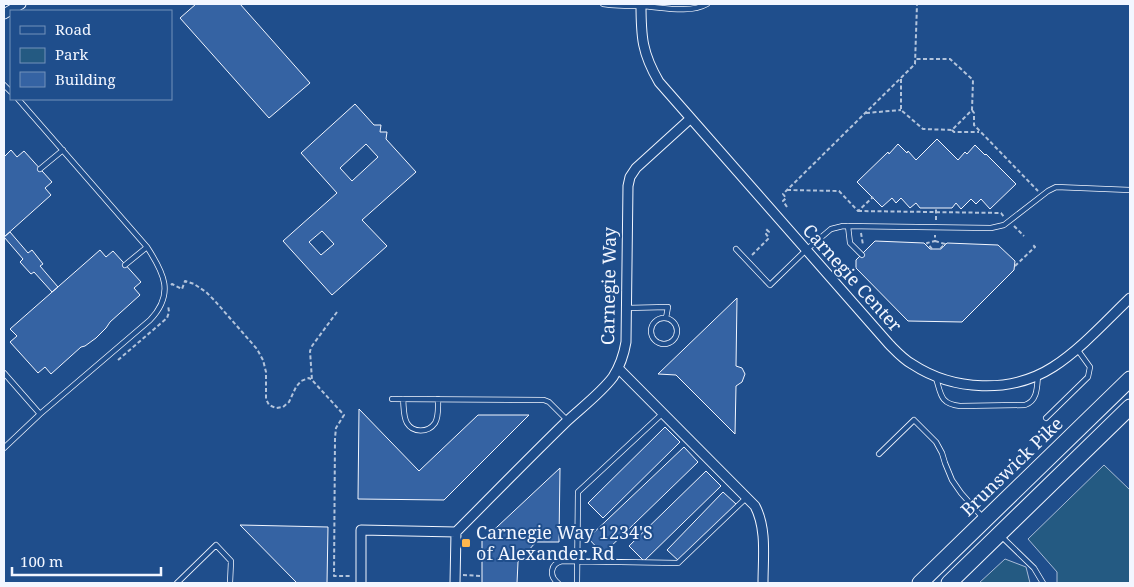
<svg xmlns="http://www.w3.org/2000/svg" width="1134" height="587" viewBox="0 0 1134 587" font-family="'Noto Serif',serif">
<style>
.green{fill:#245a82;stroke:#a8bbd7}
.building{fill:#3563a3;stroke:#f2f6ff;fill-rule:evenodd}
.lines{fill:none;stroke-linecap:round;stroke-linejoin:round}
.service-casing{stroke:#f2f6ff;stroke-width:6}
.minor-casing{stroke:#f2f6ff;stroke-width:11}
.trunk-casing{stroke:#f2f6ff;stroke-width:17}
.path{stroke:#b3c4dc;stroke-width:2;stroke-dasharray:4 2.5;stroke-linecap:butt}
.service{stroke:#1f4e8c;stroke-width:4.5}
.minor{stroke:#1f4e8c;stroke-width:9}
.trunk{stroke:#1f4e8c;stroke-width:15}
.poi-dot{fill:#ffb74d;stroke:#1f4e8c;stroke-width:2}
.labels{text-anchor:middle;stroke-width:4;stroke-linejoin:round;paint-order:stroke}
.street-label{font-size:18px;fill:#f2f6ff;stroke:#1f4e8c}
.poi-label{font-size:18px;fill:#f2f6ff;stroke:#1f4e8c;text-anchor:start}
</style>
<rect width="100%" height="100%" fill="#1f4e8c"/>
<path class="green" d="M1104 465 1130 490V583H1057V572L1028 539Z
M1005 559 1026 567 1030 583H979Z"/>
<path class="building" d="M196 4H240L310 83 269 118 180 18Z
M355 104 374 125H381L380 132H387L386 139 416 172 362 220 387 246 332 295 283 241 337 193 301 153ZM366 144 378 157 352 181 340 168ZM322 231 334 244 321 255 309 242Z
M937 139 958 160 965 152 967 154 975 145 985 155 986 154 1016 184 990 209 981 199 976 204 971 199 961 209 956 203 952 208H920L916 203 910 208 901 198 896 203 892 198 882 207 857 182 888 152 889 154 898 144 907 153 908 151 916 160Z
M11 150 17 157 24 151 52 182 45 188 51 195 4 237V157Z
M10 232 28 253 32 250 43 264 40 266 58 287 52 292 34 272 31 274 20 262 23 259 4 237Z
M875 241 924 243 930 249H941L947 243 998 245 1015 261 1014 270 962 322 908 321 856 268V260Z
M100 250 106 257 113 251 141 282 134 288 140 295 110 322 106 328 96 338 85 346 81 347 51 374 45 367 38 373 10 342 17 336 10 329Z
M737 298 736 366 742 368 745 374 742 382 736 386 735 434 676 375 658 374Z
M359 409 419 471 478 415H529L444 500 358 499Z
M665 427 680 442 603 518 588 503Z
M684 447 698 462 603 554 588 538Z
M560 468 559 542H536L518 562 517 583H482V541Z
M706 471 721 486 644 561 629 546Z
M723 492 736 504 680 562 667 550Z
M240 525 328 527 327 583H297Z"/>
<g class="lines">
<g class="service-casing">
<path id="service" d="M603 4C616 6 628 6 642 6 661 7 690 14 707 4
M4 85 11 92
M40 169 63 150
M848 226 850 243 862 255
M736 249 770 285 806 250 831 229 843 226 991 228 1004 225 1048 191 1056 187 1130 190
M125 265 147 247
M626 308 668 307 666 318
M651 331a13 13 0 1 1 26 0a13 13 0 1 1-26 0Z
M4 373 40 414
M936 378C941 394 940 404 960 406L1025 405C1038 401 1037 386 1038 375
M392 399 544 400 549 402 568 421
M403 399C404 407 403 416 407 423 413 433 428 433 435 423 439 416 438 407 438 399
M1046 418 1088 377 1090 367 1077 349
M4 448 40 414 150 320C175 294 164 273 147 247L18 99
M879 454 914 420 936 442 942 453 945 463 952 480 961 493 984 519
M1001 536 1034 568 1043 583
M177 583 216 545 231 561 230 583
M558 583C549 576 550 564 562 561L678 563 746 498
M577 583 578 492 663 413"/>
</g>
<g class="minor-casing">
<path id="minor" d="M641 4C641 37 642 53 659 82L889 344C896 351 903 359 912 364 953 391 1011 394 1053 367 1081 349 1106 321 1130 298
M4 14 21 4
M618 368 755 506C767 529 763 558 763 583
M456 532C493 495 529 458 566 422 581 408 601 393 613 377 620 366 624 354 626 342L628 186 630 177 636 168 690 119
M361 583V530L456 532
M455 583 456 532"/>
</g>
<g class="trunk-casing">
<path id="trunk" d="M920 583 1130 379
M949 583 1130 407"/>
</g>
<path class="path" d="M901 79V110L923 129 952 130 972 110 973 80 950 59H916
M972 110 974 113V125L1038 191
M866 113 901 110
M952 130 954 132H979
M787 190 839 191 858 211 873 197
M787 207 783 201 786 198 783 194 915 64 917 4
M858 211 1001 213 1004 217
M936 220V208
M1014 226 1024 236
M861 233 863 245
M935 241 945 244 940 249
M932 249 927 243 935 241V235
M752 255 769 238 766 234 769 232 766 229
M1015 266 1016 265 1035 247 1032 244
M171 285 172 284 182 289 185 281 194 284 206 292 215 301 257 349 263 360 266 372V399L269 405 276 408 283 407 289 402 296 387 301 381 309 378 312 380
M337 312 312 346 310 351 312 380 344 415 336 428 335 438 334 576H351
M118 360 167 318 169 312 168 305
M463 575 482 576"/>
<use href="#service" class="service"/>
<use href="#minor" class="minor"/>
<use href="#trunk" class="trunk"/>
</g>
<rect class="poi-dot" x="461" y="538" width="10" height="10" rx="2.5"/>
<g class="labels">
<g class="street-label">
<text transform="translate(852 278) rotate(48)" y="6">Carnegie Center</text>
<text transform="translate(609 286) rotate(-89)" y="6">Carnegie Way</text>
<text transform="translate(1012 467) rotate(-44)" y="6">Brunswick Pike</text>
</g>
<g class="poi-label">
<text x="476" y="539">Carnegie Way 1234'S<tspan x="476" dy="21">of Alexander Rd</tspan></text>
</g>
</g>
<rect width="1134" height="587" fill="none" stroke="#f2f6ff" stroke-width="10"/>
<rect x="10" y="10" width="162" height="90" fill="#1f4e8c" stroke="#7391ba"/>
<rect x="20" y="26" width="25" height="8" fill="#1f4e8c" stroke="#7391ba"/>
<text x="55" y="35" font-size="15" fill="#f2f6ff">Road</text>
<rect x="20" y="48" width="25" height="15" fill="#245a82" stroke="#7391ba"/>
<text x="55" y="60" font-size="15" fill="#f2f6ff">Park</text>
<rect x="20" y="72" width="25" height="15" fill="#3563a3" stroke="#7391ba"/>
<text x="55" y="85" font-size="15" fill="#f2f6ff">Building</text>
<path d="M12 567v8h149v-8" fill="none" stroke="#f2f6ff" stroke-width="2.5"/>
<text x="20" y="567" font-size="15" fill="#f2f6ff" stroke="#1f4e8c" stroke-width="4" paint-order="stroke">100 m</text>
</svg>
